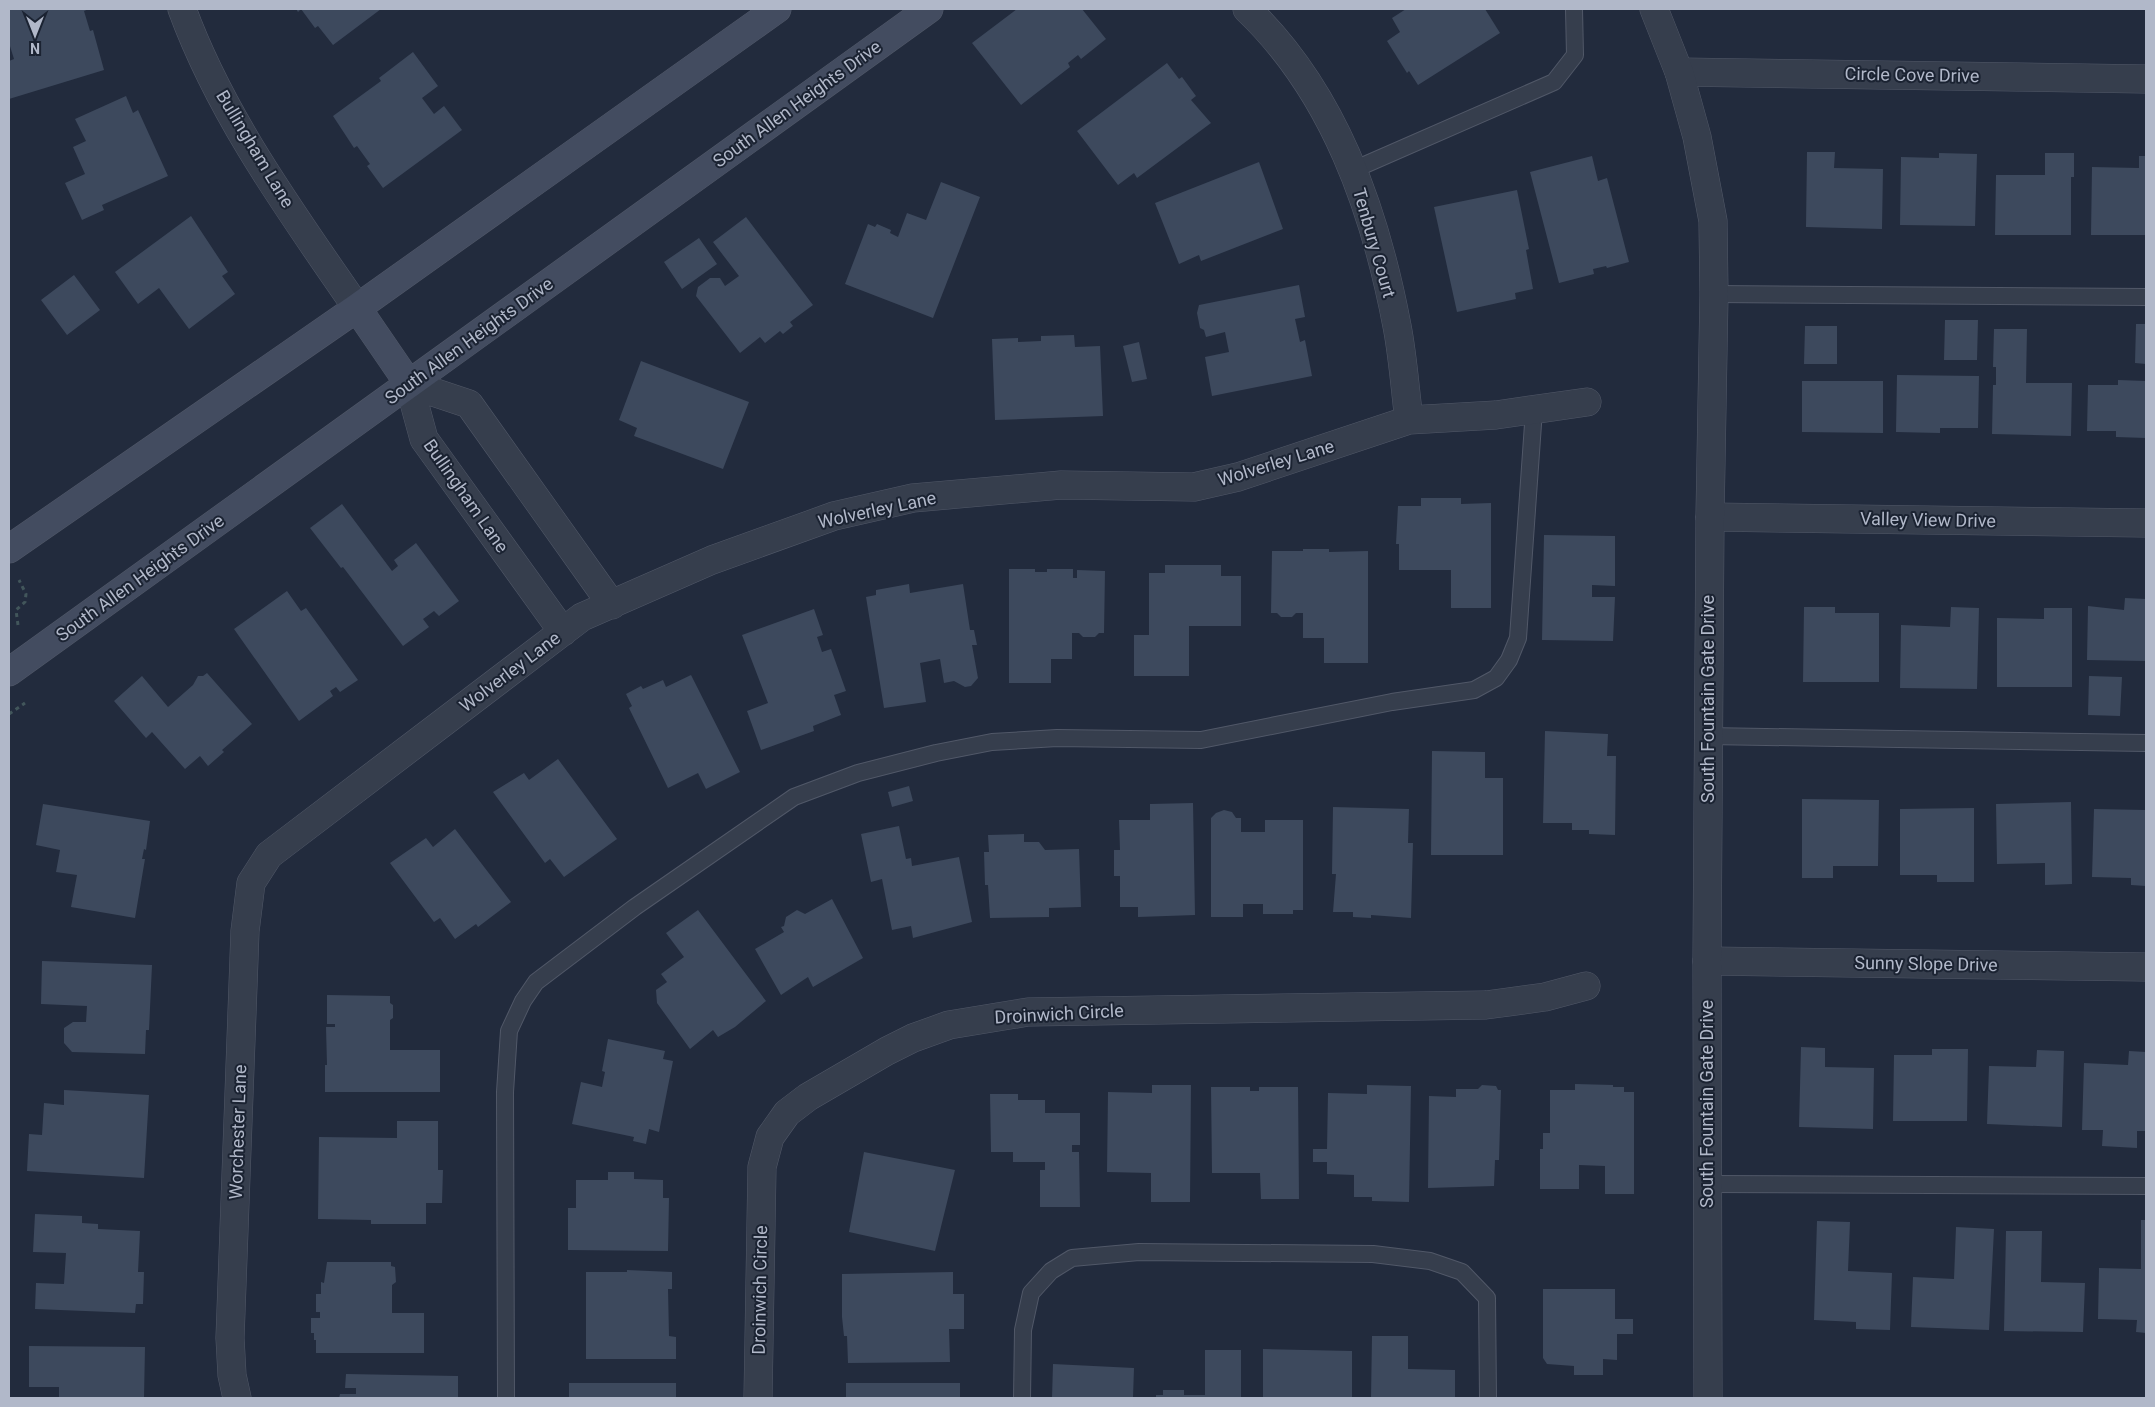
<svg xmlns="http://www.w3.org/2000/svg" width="2155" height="1407" viewBox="0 0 2155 1407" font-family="Roboto,sans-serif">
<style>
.building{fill:#3d495d}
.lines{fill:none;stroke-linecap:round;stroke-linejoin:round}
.service-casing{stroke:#515868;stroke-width:18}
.minor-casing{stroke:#515868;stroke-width:29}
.tertiary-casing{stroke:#515868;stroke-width:29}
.secondary-casing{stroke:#515868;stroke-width:29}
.path{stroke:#42565b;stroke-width:3;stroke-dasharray:4 4;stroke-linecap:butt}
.service{stroke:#363e4d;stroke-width:16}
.minor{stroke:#363e4d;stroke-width:28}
.tertiary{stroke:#363e4d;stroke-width:28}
.secondary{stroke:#434c60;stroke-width:28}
.labels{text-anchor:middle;stroke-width:4;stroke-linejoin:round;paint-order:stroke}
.street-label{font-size:18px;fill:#b1b8c9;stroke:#1b2332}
</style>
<rect width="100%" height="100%" fill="#222b3d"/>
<path class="building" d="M9 9H89L84 11 90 31 93 30 104 70 9 99V61L14 59 9 43Z
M296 9H381L333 45 318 26 315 28 301 9 298 12Z
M1017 9H1082L1106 39 1081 59 1078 55 1068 63 1070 67 1021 105 972 43Z
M1406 9H1485L1500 33 1418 85 1409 71 1407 73 1387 41 1400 32 1392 18Z
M413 52 438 86 422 98 434 114 444 106 462 130 383 188 367 166 370 164 357 146 354 148 333 116 381 81 379 78Z
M1167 63 1179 79 1182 77 1196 96 1191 100 1211 123 1137 178 1134 173 1118 185 1077 131Z
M126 96 133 113 138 110 168 176 102 205 104 210 82 220 65 183 85 174 73 147 86 141 75 119Z
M1807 152H1835L1834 168 1883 169 1882 229 1806 227Z
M1939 153 1977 154 1975 226 1900 225 1901 157 1939 158Z
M2045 153H2074V177H2071V235H1995L1996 175H2045Z
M1592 156 1598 181 1607 178 1629 262 1607 268 1606 266 1593 269 1594 274 1559 283 1530 172Z
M2139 156H2146V235H2091L2092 167 2139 168Z
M1259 162 1283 229 1201 261 1199 255 1179 264 1155 203Z
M941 182 980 197 933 318 845 284 868 224 875 227 877 224 891 230 890 233 898 237 907 213 926 220Z
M1517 190 1529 249 1526 250 1533 289 1515 293 1516 299 1457 312 1434 207Z
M191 216 228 272 222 276 235 294 189 329 159 288 138 304 115 272Z
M746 217 813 305 790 322 793 326 783 334 780 331 765 343 760 337 740 353 696 296 698 287 710 278H720L725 286 739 276 713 242Z
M699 238 717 264 682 289 664 262Z
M74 275 100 310 67 335 41 300Z
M1299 285 1305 317 1295 319 1300 342 1305 340 1312 376 1212 396 1205 357 1229 352 1225 332 1206 337 1204 330 1200 328 1197 313 1199 305Z
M1945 320H1978L1977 360H1944Z
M2136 324H2146V364L2135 363Z
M1805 326H1837V364H1804Z
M1994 329H2027L2026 383H2072L2071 436 1992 434 1993 385H1996V367H1993Z
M1074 335 1075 347 1100 346 1103 416 995 420 992 339 1018 338V342L1041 341V336Z
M1139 342 1147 379 1132 382 1123 346Z
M641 361 749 402 723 469 634 436 637 428 619 420Z
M1897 375 1979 376 1978 428H1940V433L1896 432Z
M2118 380 2146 381V438L2116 437V431H2087L2088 385H2118Z
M1802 381H1883V433L1802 432Z
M1421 498H1461V504L1491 503V608H1451V570H1399V544H1396L1398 506H1421Z
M342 504 392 571 398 566 394 560 416 543 459 601 439 616 434 611 423 619 429 627 403 646 343 567 341 568 310 528Z
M1544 535 1615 536V586L1592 585V597H1615L1613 641 1542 640Z
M1303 549H1329V552L1368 551V663H1324V638H1303V613H1296L1292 617H1281L1277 613H1271L1272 551H1303Z
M1165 565H1221V576H1241V626H1189V676H1134V635H1149V573H1165Z
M1009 569H1035V572H1047V569H1073V578H1077V570L1105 571 1104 633H1099L1095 637H1083L1079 633H1072V659H1051V683H1009Z
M909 584 910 593 963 584 970 630H974L977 645H972L978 678 971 686 965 687 954 681 944 683 940 659 920 663 926 702 884 708 866 597 876 595V590Z
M287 591 301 611 306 608 358 680 340 692 336 687 330 691 333 696 299 721 234 629Z
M2125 598 2146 599V661L2087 660 2088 606 2124 610Z
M1804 607H1835V613H1879V682H1803Z
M1951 607 1979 608 1977 689 1900 688 1901 625 1950 627Z
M2044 608H2072V687H1997V618L2044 619Z
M814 609 823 635 817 637 822 652 831 649 846 691 834 695 841 715 813 726 814 731 761 750 747 711 768 703 742 635Z
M207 673 252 724 222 750 224 752 208 766 200 756 185 769 152 732 146 738 114 701 142 676 168 707 193 685 198 676H203Z
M691 675 740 772 706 789 698 773 668 788 629 708 632 706 626 694 641 686 643 689 663 680 666 687Z
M2089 676 2122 677 2120 716 2088 715Z
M1545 731 1608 734 1607 756H1616L1615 835 1589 834V830H1572V823H1543Z
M1432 751 1485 752V778H1503V855H1431Z
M558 759 617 839 564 877 550 859 545 863 493 792 524 773 529 780Z
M909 786 913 801 892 807 888 792Z
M1802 799 1879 800 1878 866H1833V878H1802Z
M2071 802 2072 884 2045 885V863L1997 864 1996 804Z
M1193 803 1195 915 1138 917V907H1120V876H1114V850H1120L1119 820H1150V804Z
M43 804 150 821 146 850 144 849 142 859H145L135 918 71 907 77 875 56 872 60 850 36 845Z
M1333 807 1409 809 1408 843H1413L1411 918 1371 915V918L1353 917V912H1333L1336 874H1332Z
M1974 808V882H1937V875H1900V809Z
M2094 809 2146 810V886L2131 885V878L2092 877Z
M1224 810 1232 812 1236 818H1241V832H1265V820H1303V910H1293V914H1263V904H1243V917H1211V818L1216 813Z
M899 826 906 859 911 858 912 866 959 857 972 922 913 938 911 926 892 930 882 879 871 882 861 834Z
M455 829 511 902 478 927 476 924 455 939 440 918 434 922 390 863 426 838 433 847Z
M1024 834V842H1039L1045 850 1079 849 1081 907 1049 908V917L990 918 988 885H985L984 852H989L988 835Z
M832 899 863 958 813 987 808 977 781 995 755 949 784 932 781 927 784 926 786 917 797 910 805 914Z
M698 910 766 1001 735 1027 718 1037 713 1030 690 1049 657 1003 656 990 667 982 661 974 684 957 666 933Z
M42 961 152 965 149 1030H146L145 1054 72 1052 64 1043V1028L73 1022H86L87 1006 41 1004Z
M327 995 390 996V1003L393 1005V1018L390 1020V1050H440V1092H325V1065H327L326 1027H335V1024H327Z
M608 1039 665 1051 663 1059 673 1061 659 1132 649 1129 646 1144 633 1141 634 1137 572 1124 581 1082 602 1087 605 1072 602 1071Z
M1801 1047 1825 1048V1067L1874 1068 1873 1129 1799 1127Z
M1932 1049H1968L1967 1121H1893L1894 1055H1932Z
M2037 1050 2064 1051 2062 1127 1987 1124 1989 1066 2036 1067Z
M2129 1051 2146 1052V1131H2137V1148L2102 1146 2103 1130H2082L2084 1063 2128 1065Z
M1575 1084 1613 1085V1087H1624V1092H1634V1194H1605V1166L1579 1165V1189H1540V1149H1543V1133H1550V1090H1575Z
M1152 1085H1191L1190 1202H1151V1173L1107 1172 1108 1092 1152 1093Z
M1367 1085 1411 1086 1409 1202 1372 1201V1197H1354V1175L1327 1174V1162H1313V1149H1327L1328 1093 1367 1094Z
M1482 1085 1496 1086 1498 1090H1501L1499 1160H1495L1494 1186 1428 1188 1429 1096 1456 1097V1089H1478Z
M1211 1087H1250V1091H1259V1087H1298L1299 1199H1261L1260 1173H1212Z
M64 1090 149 1095 144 1178 27 1171 29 1134 42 1135 44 1103 64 1105Z
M990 1094H1018V1100H1045V1113H1080V1145H1072V1152H1079L1080 1207H1040V1170H1045V1162H1013V1152H991Z
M397 1121H438V1170H443L442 1203H426V1224H371V1220L318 1219 319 1137 397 1138Z
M864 1152 955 1170 935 1251 849 1232Z
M608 1172H634V1179L663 1180V1198H669L668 1251 568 1250V1208H576V1180H608Z
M35 1214 82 1216V1223L98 1224V1229L140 1231 138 1272H144L143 1304H136L135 1313 35 1309 36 1283 64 1284 66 1253 33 1252Z
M2141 1220H2146V1333L2136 1332 2137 1320 2098 1319 2099 1268 2141 1269Z
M1817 1221 1850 1222 1848 1271 1892 1273 1890 1330 1856 1329V1322L1814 1320Z
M1956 1227 1994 1229 1989 1330 1911 1327 1913 1277 1954 1279Z
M2006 1231H2042L2041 1282 2085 1283 2083 1332 2004 1331Z
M327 1262H391V1266L395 1267 396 1282 392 1285V1313H424V1353H316V1340H314V1333H311V1318H320V1312H316V1294H321V1282L324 1283Z
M627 1270 672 1272V1289H668L669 1336 676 1337V1359H586V1272H627Z
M953 1272V1294H964V1329H949L950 1362 848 1363 847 1336H844L842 1317V1274Z
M1543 1289H1615V1319H1633V1334H1617V1360L1603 1359V1375H1574V1366L1547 1364 1543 1358Z
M1372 1336H1408V1369L1455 1370V1398H1371Z
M29 1346 145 1347 144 1398H59V1387H29Z
M1263 1349 1352 1351V1398H1263Z
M1205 1350H1241V1398H1156V1395H1163V1390H1184V1395H1205Z
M1053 1364 1134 1368 1133 1398H1052Z
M346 1374 458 1376V1398H339L340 1394H356V1388H345Z
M569 1383H676V1398H569Z
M846 1383H960V1398H846Z"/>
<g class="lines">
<g class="service-casing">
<path id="service" d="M1353 170 1554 82 1575 55 1574 9
M1714 294 2146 297
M1708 736 2146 743
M1708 1184 2146 1186
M506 1398 505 1092 509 1031 523 1001 536 982 635 907 794 797 858 773 936 753 992 742 1057 738 1201 740 1392 702 1474 690 1496 678 1509 660 1518 638 1534 410
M1022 1398 1023 1330 1031 1293 1051 1271 1072 1258 1139 1252 1373 1254 1430 1261 1462 1272 1487 1298 1488 1398"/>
</g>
<g class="minor-casing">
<path id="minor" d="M182 9C222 118 292 213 357 308
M1247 9C1334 92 1375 210 1397 326 1403 357 1405 389 1409 420
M1679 72 2146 79
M409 384 469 404 612 605
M409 384 424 439 563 632
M1710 517 2146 523
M1707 961 2146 967
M237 1398 232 1375 230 1338 245 931 251 883 269 855 582 617 712 560 834 516 913 498 1061 485 1194 487 1238 477 1409 420 1496 415 1587 402
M758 1398 762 1167 770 1137 787 1113 808 1097 887 1051 913 1038 949 1025 1028 1012 1486 1005 1545 997 1586 986"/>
</g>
<g class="tertiary-casing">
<path id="tertiary" d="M1654 9 1679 72 1697 137 1713 221 1714 294 1710 517 1707 961 1708 1398"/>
</g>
<g class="secondary-casing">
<path id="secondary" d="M357 308 409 384
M9 549 357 308 777 9
M9 672 929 9"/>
</g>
<path class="path" d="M18 625 16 610 25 602 26 594 19 580
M9 714 25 703"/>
<use href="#service" class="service"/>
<use href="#minor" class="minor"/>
<use href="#tertiary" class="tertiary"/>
<use href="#secondary" class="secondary"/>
</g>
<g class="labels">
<g class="street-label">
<text transform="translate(1912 75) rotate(1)" y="6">Circle Cove Drive</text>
<text transform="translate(797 104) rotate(-36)" y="6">South Allen Heights Drive</text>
<text transform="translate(255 149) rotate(59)" y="6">Bullingham Lane</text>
<text transform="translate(1374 243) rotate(74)" y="6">Tenbury Court</text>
<text transform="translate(469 341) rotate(-36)" y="6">South Allen Heights Drive</text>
<text transform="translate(1276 463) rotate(-17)" y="6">Wolverley Lane</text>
<text transform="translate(466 496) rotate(55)" y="6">Bullingham Lane</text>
<text transform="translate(877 510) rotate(-12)" y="6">Wolverley Lane</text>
<text transform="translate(1928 520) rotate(1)" y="6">Valley View Drive</text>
<text transform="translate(140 578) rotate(-36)" y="6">South Allen Heights Drive</text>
<text transform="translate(510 672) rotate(-37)" y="6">Wolverley Lane</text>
<text transform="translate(1708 699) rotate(-90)" y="6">South Fountain Gate Drive</text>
<text transform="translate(1926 964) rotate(1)" y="6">Sunny Slope Drive</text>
<text transform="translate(1059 1014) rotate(-3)" y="6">Droinwich Circle</text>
<text transform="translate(1707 1104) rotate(-90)" y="6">South Fountain Gate Drive</text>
<text transform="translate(238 1132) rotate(-88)" y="6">Worchester Lane</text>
<text transform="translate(760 1290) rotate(-89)" y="6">Droinwich Circle</text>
</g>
</g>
<rect width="2155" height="1407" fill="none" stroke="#b1b8c9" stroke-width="20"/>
<g transform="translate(35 35) rotate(180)" stroke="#1b2332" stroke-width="4" paint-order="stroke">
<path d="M0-4L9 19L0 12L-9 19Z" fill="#b1b8c9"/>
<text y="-8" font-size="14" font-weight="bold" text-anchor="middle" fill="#b1b8c9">N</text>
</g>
</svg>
